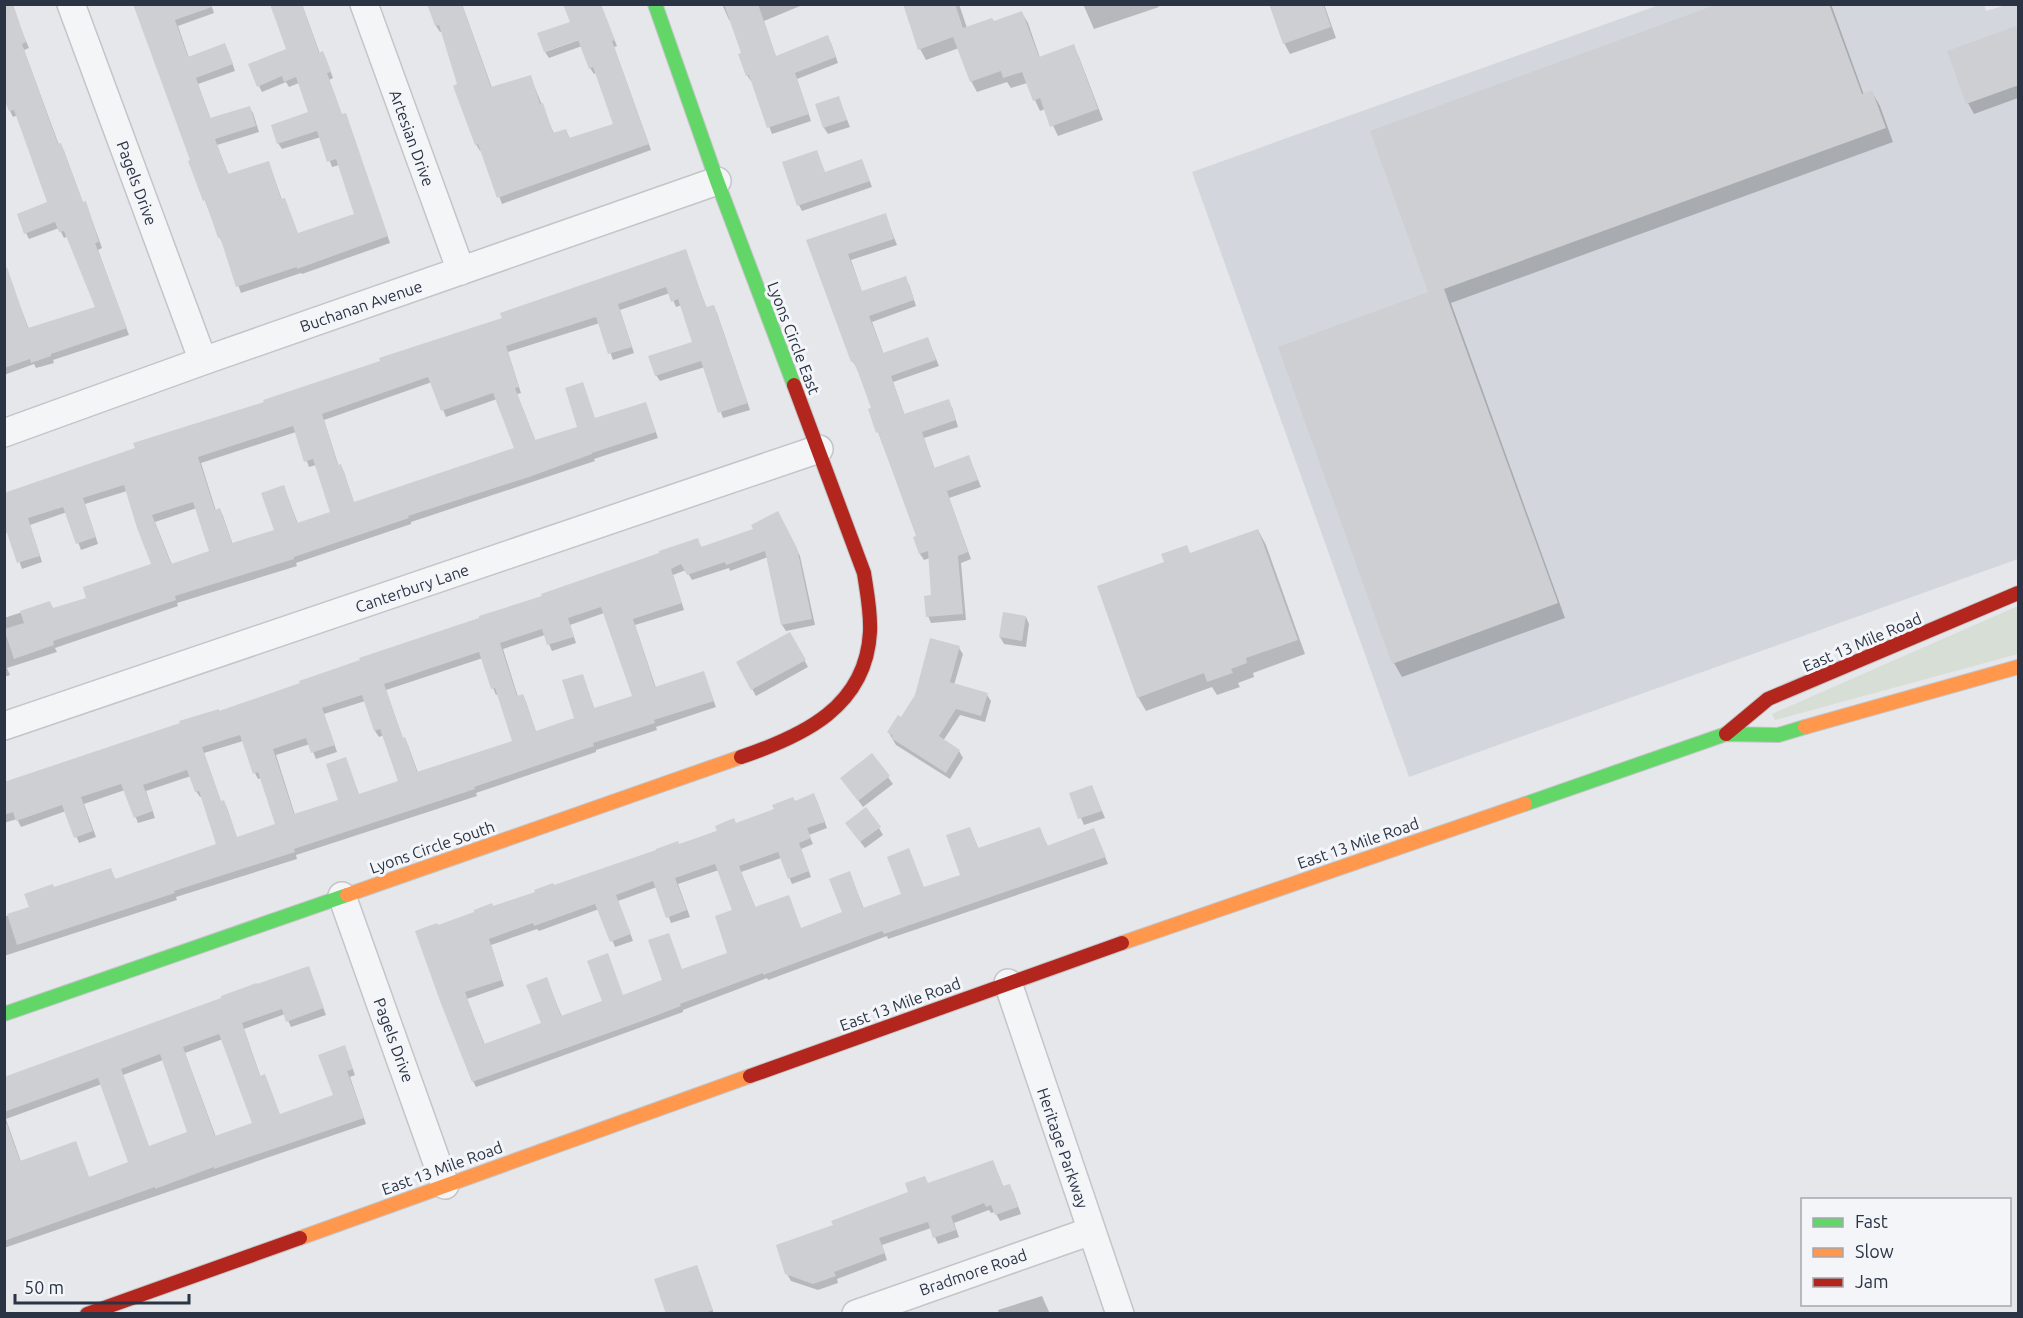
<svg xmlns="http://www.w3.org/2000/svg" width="2023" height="1318" viewBox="0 0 2023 1318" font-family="Ubuntu,sans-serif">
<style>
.built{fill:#d3d7dd}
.green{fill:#d6ded5}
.shadow{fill:#0003;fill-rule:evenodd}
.building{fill:#cdcfd3;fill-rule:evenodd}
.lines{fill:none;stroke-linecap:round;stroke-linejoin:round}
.street-casing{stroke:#c3c5c8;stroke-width:30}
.fast-casing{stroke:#c3c5c8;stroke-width:16}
.slow-casing{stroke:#c3c5c8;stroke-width:16}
.jam-casing{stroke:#c3c5c8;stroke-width:16}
.street{stroke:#f4f5f6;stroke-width:27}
.fast{stroke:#63d668;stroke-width:14}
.slow{stroke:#ff974d;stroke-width:14}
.jam{stroke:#b3261e;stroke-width:14}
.labels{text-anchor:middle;stroke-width:6;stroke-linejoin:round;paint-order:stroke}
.street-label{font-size:16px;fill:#2a3445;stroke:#f3f5f9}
</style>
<rect width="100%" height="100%" fill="#e5e7ea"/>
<path class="built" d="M1984 4 1986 11 2006 5H2018V559L1409 777 1192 172 1659 5Z"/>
<path class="green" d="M2018 606V654L1775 720 1772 714Z"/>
<path class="shadow" d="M134 4H211L214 13 178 26 189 58 228 51 235 71 198 84 211 120 249 107 253 113 259 132 217 145 229 176 269 163 282 200 298 234 356 215 339 165 332 167 321 137 282 149 278 143 310 113 299 83 289 87 286 82 262 92 259 86 288 50 270 4H302L320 54 323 53 326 59 333 78 329 80 342 116 348 121 390 243 302 274 301 273 241 293 223 243 219 237 190 162 192 161Z
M428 4H462L492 88 530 76 554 134 566 130 570 139 615 125 596 73 594 74 590 68 582 46 549 58 545 52 610 29 617 46 614 47 651 150 502 204 482 150 480 151 476 144 443 31 440 32 436 26Z
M722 4H805L764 21 776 57 831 43 838 63 797 79 811 121 772 134 752 81H751L747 75 743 54 731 20H729Z
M904 4H959L967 28 993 23 1022 13 1028 23 1040 58 1073 46 1079 57 1103 120 1058 136 1045 109 1040 111 1027 83 1011 88 1007 82 977 92 971 81 959 48 926 60 920 49Z
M1083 4H1158L1159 7 1094 29Z
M1270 4H1324L1336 38 1290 54 1284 43Z
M1722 4H1831L1864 95 1872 92 1880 106 1893 142 1451 303 1565 618 1402 677 1394 663 1430 293Z
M19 25 29 48 24 50 59 145 60 144 64 151 83 203 88 209 102 248 98 250 129 335 53 360 54 363 36 368 34 364 4 375V330L14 291 29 329 97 308 68 236 64 238 59 228 29 239 26 233 49 203 18 115 13 117 10 111Z
M2018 26V98L1974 114 1968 103Z
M838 97 850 127 828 134 824 128Z
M862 161 872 187 802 211 799 205 825 173Z
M885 214 897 245 851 260 862 292 909 284 916 306 872 322 884 355 928 339 939 366 893 382 905 416 952 407 958 427 924 438 935 470 969 457 981 487 949 498 971 559 961 563 966 620 931 623 928 616 933 596 930 558 924 560 920 554 915 538 918 537 878 432 870 410 873 409 860 371 852 361 808 241Z
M685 251 707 309 713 307 717 313 750 410 723 418 705 367 660 381 656 375 694 343 682 305 676 307 670 293 620 310 634 353 613 360 600 323 508 352 521 393 517 394 536 442 579 428 595 419 648 409 658 438 594 459 595 461 532 482 411 522V524L296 563 297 566 177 603 178 606 55 648 57 652 7 668 10 675 4 677V618L50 603 54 610 88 598 153 564 127 491 85 504 98 544 81 550 67 512 30 525 42 562 22 569 9 532 4 533V495L504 319ZM432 382 446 417 497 399 516 448 354 503 344 472 341 466 339 467 324 420ZM296 432 309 467 316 465 332 513 298 524 284 487 276 531 233 545 223 516 220 510 216 511 201 463ZM197 508 211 552 172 565 155 522Z
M778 513 800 556 815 625 786 631 782 625 768 557 730 571 729 568 692 580 686 570 673 575 684 610 635 625 656 688 703 673 716 707 656 727 657 730 596 750V752L476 793 477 796 296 855 297 859 176 897 177 900 4 956V917L30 908 53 888 110 870 116 880 218 844 202 797H200L196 791 191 776 146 791 155 818 138 823 125 790 84 804 96 837 79 843 66 811 21 827 17 819 4 823V784L219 713 697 540 702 548 755 530ZM604 613 634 697 595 710 582 675 576 719 536 732 526 702 523 695 518 697 503 649 545 635 552 651 576 643 570 625ZM483 658 493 688 496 695 498 694 514 742 418 773 408 745 405 739H403L386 690ZM365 701 375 731 379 737 384 735 399 782 359 795 345 759 340 801 295 815 276 755 310 744 316 759 337 752 324 714ZM243 741 255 773 258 779 262 778 277 825 237 838 227 808 224 802H221L204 753Z
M1258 530 1266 545 1305 654 1253 673 1254 677 1238 683 1240 687 1217 695 1212 687 1146 711 1138 697 1166 563Z
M1026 617 1029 624 1026 647 1004 644 1000 637Z
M790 634 808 667 756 696 738 663Z
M959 648 963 654 954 685 987 695 991 701 985 722 960 715 943 741 959 751 963 758 950 779 896 745 889 733 902 719Z
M872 755 893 784 863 807 842 778Z
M1092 787 1105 818 1084 825 1071 794Z
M817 801 827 828 809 835 813 844 801 849 811 877 792 884 781 858 741 872 756 909 789 897 801 929 844 913 852 879 864 909 962 876 970 828 979 850 1040 829 1048 847 1094 830 1108 864 888 939 887 936 768 980 767 978 683 1010V1012L476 1087 473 1081 438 927 679 845 795 802ZM719 870 734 911 729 954 683 971 664 981 562 1017 549 985 543 1024 485 1045 467 999 504 986 491 945 537 929 539 931 599 909 615 947 633 941 618 901 657 887 671 923 690 917 678 884Z
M879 828 883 835 865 848 851 830Z
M308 968 326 1015 291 1027 285 1014 244 1029 261 1078 280 1115 335 1096 347 1053 355 1075 350 1077 366 1124 4 1248V1079ZM223 1039 254 1124 216 1137 185 1053ZM163 1060 189 1133 149 1147 123 1075ZM102 1084 130 1163 89 1178 76 1143 21 1162 6 1119Z
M993 1162 1004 1188 1009 1186 1013 1192 1021 1214 1000 1221 995 1212 991 1213 989 1210 954 1223 959 1237 938 1244 931 1228 882 1245 887 1260 837 1279 838 1283 818 1290 791 1281 787 1274 835 1225 928 1184Z
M697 1266 714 1314H668Z
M1042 1296 1050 1314H999L998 1310Z"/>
<path class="building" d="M4 4H13L26 42 22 44 58 144 61 143 83 202 86 201 99 242 95 243 127 328 51 354V356L31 363 30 359 4 368V268L7 267 28 328 95 307 64 231 59 232 55 222 24 234 17 214 47 202 14 110 9 111 4 99Z
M133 4H211L212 7 175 20 188 57 225 43 233 64 196 78 210 118 250 106 256 126 215 139 228 174 269 161 281 199 285 198 298 233 354 214 336 159 327 162 317 131 277 144 271 125 308 112 296 77 284 82 282 76 257 87 248 64 286 49 270 4H302L319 53 323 51 331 72 327 73 342 114 346 113 388 236 297 269V267L236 287 220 237 218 238 205 200 203 201 188 161 190 160Z
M427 4H462L491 87 531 75 540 104 543 103 553 133 566 129 569 138 613 124 593 67 589 69 578 40 544 52 537 33 570 22 563 4H601L615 40 612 41 649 144 497 198 478 144 475 145 453 86 457 84 439 25 435 26Z
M724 4H758L776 56 828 35 836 57 795 73 809 114 767 128 749 75 746 76 738 54 741 53Z
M903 4H955L963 28 992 18 994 21 1022 11 1039 57 1074 44 1098 109 1050 127 1040 98 1033 101 1022 72 1003 78 1001 71 970 82 953 37 918 50Z
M1269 4H1323L1331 27 1283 44Z
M1718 4H1829L1862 94 1872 90 1886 128 1444 289 1558 603 1392 664 1278 347 1428 292 1370 131Z
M2019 25V85L1966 104 1947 51Z
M839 96 847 120 823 128 815 104Z
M817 150 825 172 862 159 870 181 797 206 782 162Z
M886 213 894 239 848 254 862 291 906 276 914 300 869 316 883 353 928 337 936 360 891 376 904 414 949 399 956 420 922 432 934 468 969 455 978 480 947 491 968 552 958 556 963 614 926 617 924 596 931 595 928 551 919 554 913 537 916 536 878 432 876 433 868 409 871 408 858 372 853 361 851 362 806 240Z
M686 249 706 307 714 305 748 403 718 413 701 361 655 376 648 356 692 342 678 299 671 302 666 287 618 304 632 347 608 354 596 317 506 346 519 387 515 388 535 440 577 427 565 388 583 382 595 418 646 402 656 432 592 453V454L529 477 408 516 409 518 294 557V559L175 596 176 600 53 641 54 645 14 659 4 629 24 623 20 611 50 601 53 608 86 598 83 587 151 564 137 528 124 485 83 498 96 537 76 544 63 507 28 518 40 556 17 563 4 524V493L135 448 133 443 264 402 263 400 380 361 379 358 502 318 500 313ZM428 377 441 411 493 393 514 448 354 502 341 464 338 465 322 414ZM293 426 304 462 313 459 330 512 297 523 284 485 261 493 274 530 232 543 220 508 215 510 198 457ZM193 502 209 551 171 564 152 515Z
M778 511 797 548 812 619 781 625 765 551 726 565 725 562 687 575 681 564 671 569 682 603 633 619 655 687 704 671 714 701 654 720 655 723 593 743 594 746 474 787 475 789 294 849 295 852 174 891 175 893 17 945 7 914 29 907 24 894 53 884 54 887 111 868 115 879 216 844 199 791 195 792 187 770 143 785 153 811 134 818 121 784 81 797 93 831 74 838 62 805 16 821 13 812 4 815V782L180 723 179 721 219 709V711L300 683 299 681 360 660 359 658 479 618V616L542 596 541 594 659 553V551L698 538 701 547 753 529 751 525ZM601 607 632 696 594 708 583 674 562 680 574 718 536 731 523 694 517 696 500 643 542 629 547 645 574 637 568 618ZM479 652 491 689 495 688 512 741 417 772 405 737 403 738 384 684ZM362 695 374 731 380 729 398 781 359 794 346 757 326 764 338 800 294 814 273 749 306 738 311 753 335 745 322 708ZM240 735 253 774 258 772 275 824 237 837 224 800 221 801 202 747Z
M1258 529 1298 640 1246 658 1247 663 1231 669 1233 673 1207 682 1204 673 1137 698 1097 586 1164 562 1161 554 1187 545 1190 553Z
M1003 612 1026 616 1022 641 999 637Z
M790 632 806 660 751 690 736 662Z
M930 638 960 646 950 682 988 693 981 716 956 709 939 736 960 750 946 773 891 738 893 736 887 732 898 715 901 717 915 695Z
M872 753 890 776 858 801 840 778Z
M1092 785 1102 811 1078 819 1069 793Z
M814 793 825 822 807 828 811 838 799 843 809 871 788 879 778 852 739 866 755 907 789 895 801 928 842 912 829 879 850 871 863 908 901 894 887 857 909 848 924 887 960 875 946 835 970 827 978 848 1040 827 1047 846 1094 828 1106 857 884 934 882 931 763 975V973L680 1004 681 1006 642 1021 472 1082 440 1001 415 931 437 923 438 925 474 912V910L492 903 493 906 535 892 534 890 553 883 554 885 656 850V849L678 841 679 844 717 831 715 826 734 818 736 823 774 809 772 805 793 797 795 801ZM715 864 732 910 715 916 727 953 682 969 669 933 648 940 662 980 623 995 608 953 587 961 602 1001 561 1016 547 977 526 985 541 1023 484 1044 465 992 502 980 489 939 533 923 534 926 595 904 610 942 631 934 616 895 653 881 666 918 687 910 675 878Z
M866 807 881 827 860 842 845 823Z
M309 966 324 1008 286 1022 282 1009 242 1023 260 1076 265 1074 280 1114 333 1095 318 1055 345 1045 353 1069 347 1071 364 1118 214 1169V1167L155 1189V1187L4 1241V1124H7L20 1161 76 1141 89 1177 128 1162 98 1078 4 1112V1077L221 998V996L257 983V984ZM219 1034 252 1123 215 1136 183 1047ZM160 1054 187 1132 149 1146 121 1069Z
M993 1160 1003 1186 1010 1184 1018 1207 995 1215 991 1205 986 1207 984 1203 951 1216 956 1230 933 1238 928 1222 879 1238 885 1253 834 1272 836 1276 813 1284 785 1274 776 1245 833 1225 831 1221 908 1192 905 1183 925 1176 928 1183Z
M697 1265 713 1310 702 1314H666L654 1279Z"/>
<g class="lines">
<g class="street-casing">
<path id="street" d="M71 4 203 361
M364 4 461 271
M4 433 203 361 717 181
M4 726 819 449
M342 896 445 1185
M1008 983 1120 1314
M856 1314 1091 1231"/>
</g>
<g class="fast-casing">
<path id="fast" d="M655 4 717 181 794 385
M1525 804 1726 734 1778 735 1805 727
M4 1014 347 895"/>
</g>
<g class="slow-casing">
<path id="slow" d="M1805 727 2018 667
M347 895 741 757
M1122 943 1525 804
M300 1238 750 1076"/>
</g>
<g class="jam-casing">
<path id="jam" d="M1726 734 1768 699 2018 593
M741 757C803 736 866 707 870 632 871 612 867 593 864 573L794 385
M750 1076 1122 943
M87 1314 300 1238"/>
</g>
<use href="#street" class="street"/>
<use href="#fast" class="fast"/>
<use href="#slow" class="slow"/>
<use href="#jam" class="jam"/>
</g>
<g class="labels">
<g class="street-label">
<text transform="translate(412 138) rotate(70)" y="6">Artesian Drive</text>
<text transform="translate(137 183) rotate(70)" y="6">Pagels Drive</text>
<text transform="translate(361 306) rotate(-19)" y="6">Buchanan Avenue</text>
<text transform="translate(794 338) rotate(69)" y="6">Lyons Circle East</text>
<text transform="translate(412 588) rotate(-19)" y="6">Canterbury Lane</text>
<text transform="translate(1862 642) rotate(-23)" y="6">East 13 Mile Road</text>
<text transform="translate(1358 843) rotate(-19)" y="6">East 13 Mile Road</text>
<text transform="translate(432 847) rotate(-19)" y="6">Lyons Circle South</text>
<text transform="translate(900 1004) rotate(-20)" y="6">East 13 Mile Road</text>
<text transform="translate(394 1040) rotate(70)" y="6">Pagels Drive</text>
<text transform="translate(1063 1148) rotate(71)" y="6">Heritage Parkway</text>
<text transform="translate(442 1168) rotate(-20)" y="6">East 13 Mile Road</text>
<text transform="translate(973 1272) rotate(-19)" y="6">Bradmore Road</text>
</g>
</g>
<rect width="2023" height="1318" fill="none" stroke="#2a3445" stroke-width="12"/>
<rect x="1801" y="1198" width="210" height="108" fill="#f3f5f9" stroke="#a3a8b1" stroke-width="1.5"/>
<rect x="1813" y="1218" width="30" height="9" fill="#63d668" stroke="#a3a8b1" stroke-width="1.5"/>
<text x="1855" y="1228" font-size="18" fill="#2a3445">Fast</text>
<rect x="1813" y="1248" width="30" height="9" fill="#ff974d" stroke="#a3a8b1" stroke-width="1.5"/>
<text x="1855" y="1258" font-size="18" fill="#2a3445">Slow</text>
<rect x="1813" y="1278" width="30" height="9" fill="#b3261e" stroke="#a3a8b1" stroke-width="1.5"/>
<text x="1855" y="1288" font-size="18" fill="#2a3445">Jam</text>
<path d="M15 1294v9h174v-9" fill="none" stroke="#2a3445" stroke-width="3"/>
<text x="24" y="1294" font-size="18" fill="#2a3445" stroke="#f3f5f9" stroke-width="4.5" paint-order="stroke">50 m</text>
</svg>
